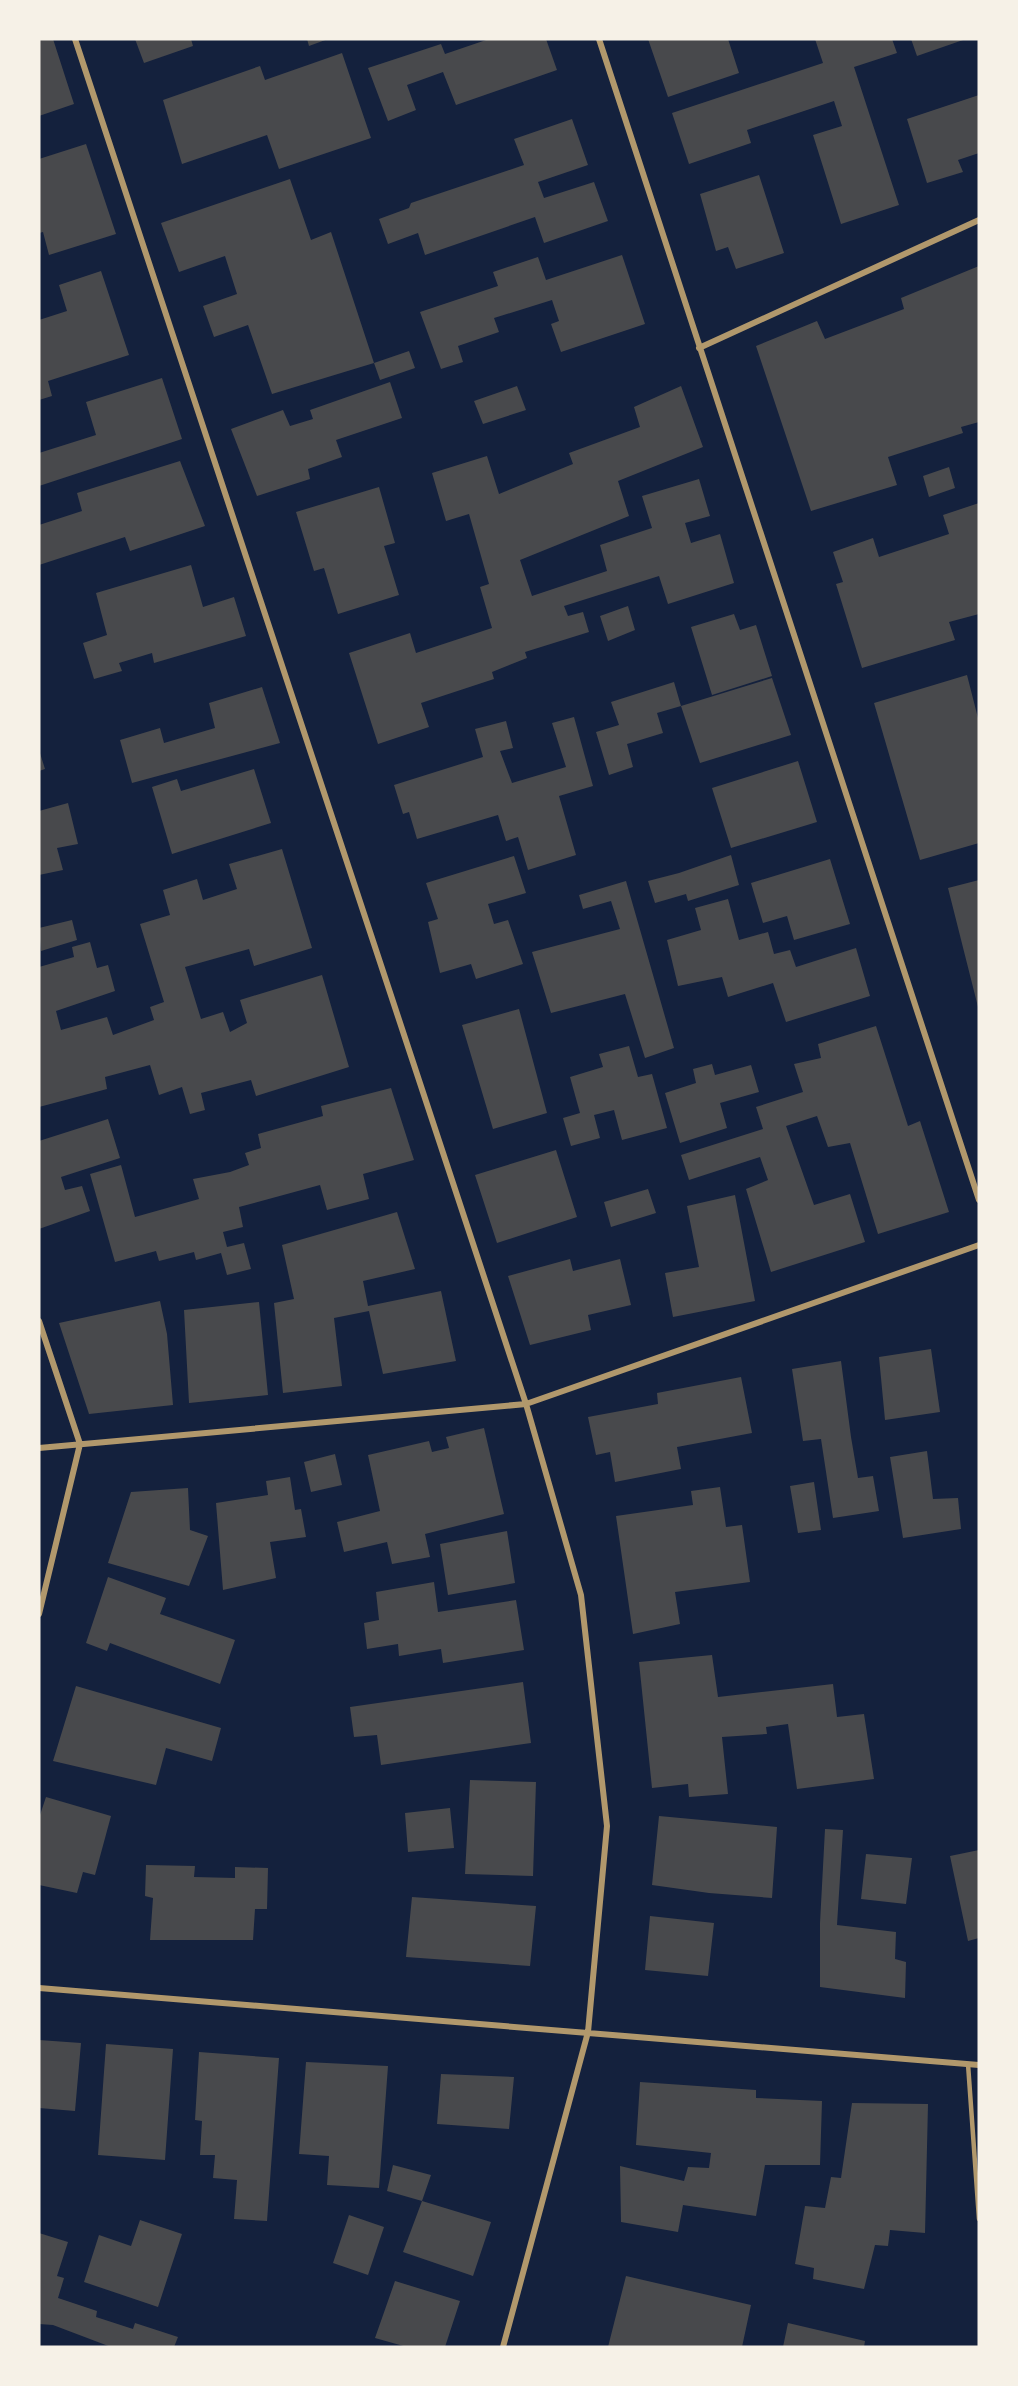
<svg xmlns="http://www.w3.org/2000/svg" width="1018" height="2386" viewBox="0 0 1018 2386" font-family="'DM Sans',sans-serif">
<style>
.building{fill:#48494c}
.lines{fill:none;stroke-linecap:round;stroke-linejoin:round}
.service{stroke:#b1986c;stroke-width:4.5}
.minor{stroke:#b1986c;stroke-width:6}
</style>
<rect width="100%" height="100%" fill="#14213d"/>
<path class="building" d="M39 39H53L74 104 39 116Z
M135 39H191L193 46 144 63Z
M307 39H328L309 46Z
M489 39H546L557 70 456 105 443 72 407 85 416 110 388 121 368 68 441 44 445 54Z
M648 39H728L739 73 668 97Z
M815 39H892L897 53 854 67 899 205 841 224 813 135 842 126 834 101 747 130 751 143 689 164 672 113 823 63Z
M911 39H966L917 56Z
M342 53 371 138 279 169 267 135 182 164 163 100 260 66 265 80Z
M979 95V153L958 160 963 172 927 183 907 119Z
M572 119 588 165 538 182 544 198 594 182 608 221 544 243 535 217 425 255 418 233 388 244 379 219 409 208 411 203 524 165 514 139Z
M86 144 116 234 49 255 43 232 39 233V159Z
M759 175 784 253 736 269 728 247 716 251 700 194Z
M290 179 311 240 331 232 374 363 272 394 248 325 214 337 203 306 237 294 225 256 179 272 161 223Z
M622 255 645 324 561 352 551 324 559 321 552 300 494 318 499 332 458 346 463 362 441 369 420 312 498 286 493 272 538 257 546 280Z
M979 266V422L961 427 963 433 888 457 897 485 811 511 756 346 817 321 825 339 904 309 901 298Z
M101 271 129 355 48 381 52 396 39 400V320L67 311 59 285Z
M409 351 415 368 380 380 374 363Z
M162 378 182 439 39 486V453L96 435 86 402Z
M390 382 402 418 336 440 342 457 308 469 310 479 257 496 231 429 283 410 290 426 313 419 310 410Z
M517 386 526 410 483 424 474 401Z
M681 386 703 447 618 481 629 516 520 560 532 596 607 571 600 545 652 528 642 496 699 479 710 516 685 523 691 543 720 534 734 583 668 604 659 576 564 606 568 616 583 612 589 632 525 652 527 658 492 672 494 679 421 703 429 727 378 744 349 653 410 633 416 653 492 628 480 587 489 584 469 514 446 521 432 473 487 456 499 494 573 464 569 453 640 427 634 407Z
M180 461 205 526 130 551 125 537 39 565V525L82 511 77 493Z
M949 467 955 488 929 497 923 476Z
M379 487 395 543 384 546 399 595 338 614 324 568 314 571 296 512Z
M979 503V614L949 622 955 640 862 668 836 584 843 582 833 552 873 538 879 557 949 534 943 515Z
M191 565 203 607 234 597 246 636 154 663 152 653 119 663 122 671 94 679 83 643 107 635 96 593Z
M628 606 635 630 608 641 600 616Z
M734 614 740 630 756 625 772 676 712 695 691 627Z
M967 675 979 722V843L920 860 874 703Z
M772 678 791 735 700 763 681 706 657 713 663 733 627 744 633 767 609 775 596 732 619 725 611 702 674 682 681 706Z
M262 687 280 743 132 783 120 740 160 728 164 743 215 728 209 703Z
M574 717 593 786 559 796 576 855 528 870 518 837 506 841 498 815 417 839 409 812 403 814 394 785 483 757 475 729 506 721 513 748 500 751 512 783 566 767 552 723Z
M39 750 45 769 39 771Z
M798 761 817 822 731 848 712 788Z
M254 769 271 823 172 854 152 787 177 779 181 791Z
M68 803 78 844 57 848 63 870 39 875V811Z
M282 849 312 948 254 966 249 949 185 967 201 1019 223 1012 230 1032 247 1023 240 1000 322 975 349 1067 256 1096 251 1080 201 1093 205 1110 190 1114 182 1087 159 1095 150 1065 105 1077 107 1089 39 1107V967L74 957 72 947 90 942 97 968 108 965 115 991 56 1011 61 1030 107 1017 113 1035 154 1020 150 1007 164 1002 140 924 170 915 163 890 197 879 203 900 237 889 229 864Z
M731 855 739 885 688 901 686 894 655 903 648 881 679 873Z
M514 856 526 893 488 904 494 924 508 920 523 964 476 979 471 964 440 973 428 922 438 919 426 883Z
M830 859 850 924 794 940 787 916 763 923 751 883Z
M979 880V1007H978L948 888Z
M626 881 674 1048 645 1058 625 994 551 1013 532 952 620 929 611 901 583 909 579 895Z
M728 899 739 940 768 932 774 954 790 950 796 967 856 948 870 996 786 1022 773 983 728 997 722 977 678 986 667 940 701 930 695 908Z
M72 920 77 940 41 951 39 928Z
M519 1009 547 1113 493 1129 462 1025Z
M876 1026 908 1126 920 1121 949 1212 878 1234 850 1143 828 1147 817 1116 786 1126 814 1205 850 1194 865 1242 771 1272 746 1189 768 1180 760 1157 689 1180 681 1155 763 1129 756 1107 803 1092 794 1064 821 1058 818 1044Z
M629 1046 638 1077 652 1074 667 1128 622 1140 614 1110 594 1115 600 1138 571 1146 563 1118 580 1113 570 1077 603 1067 599 1054Z
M712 1064 715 1075 751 1065 759 1092 720 1103 727 1128 680 1143 665 1093 696 1083 693 1069Z
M391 1088 414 1160 363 1174 369 1199 327 1210 320 1185 239 1207 243 1227 223 1232 227 1247 244 1243 251 1269 227 1275 221 1253 196 1260 194 1252 159 1261 156 1251 115 1262 90 1174 121 1165 135 1217 199 1199 193 1179 230 1172 249 1165 245 1153 261 1148 258 1134 323 1116 321 1106Z
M108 1119 120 1158 61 1177 65 1190 82 1186 90 1211 39 1229V1141Z
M556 1150 577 1217 497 1243 475 1175Z
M648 1189 656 1213 611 1227 604 1202Z
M735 1195 755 1301 673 1317 665 1273 699 1267 687 1206Z
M397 1212 415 1269 363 1281 368 1306 441 1291 456 1361 383 1374 369 1311 334 1318 342 1386 283 1393 274 1303 294 1299 282 1245Z
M570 1259 573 1271 620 1259 631 1305 588 1315 591 1330 530 1345 508 1276Z
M160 1301 167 1334 173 1405 89 1414 59 1323Z
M259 1302 268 1395 189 1403 184 1310Z
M931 1349 940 1412 885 1420 879 1357Z
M841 1361 851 1437 858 1478 873 1476 879 1511 833 1518 821 1439 803 1441 792 1369Z
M741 1377 752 1433 677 1447 681 1469 615 1482 610 1452 596 1455 588 1417 658 1404 657 1393Z
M484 1428 504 1514 425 1534 430 1557 392 1564 387 1542 344 1552 337 1522 380 1511 368 1455 429 1441 432 1452 449 1448 446 1437Z
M927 1451 933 1499 958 1498 961 1529 903 1538 890 1457Z
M335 1454 342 1485 311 1492 304 1462Z
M290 1477 295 1510 301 1509 306 1537 270 1542 276 1578 223 1590 216 1503 268 1495 266 1481Z
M814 1482 821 1530 798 1533 790 1486Z
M720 1487 726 1527 742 1525 750 1582 675 1592 680 1624 633 1634 616 1516 693 1505 691 1491Z
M188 1488 190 1530 208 1536 189 1586 108 1563 131 1492Z
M507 1531 515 1583 448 1595 440 1544Z
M108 1577 166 1598 160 1614 235 1640 220 1684 110 1643 107 1651 86 1643Z
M434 1582 438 1612 516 1600 524 1650 443 1663 441 1649 399 1656 398 1644 367 1649 364 1623 379 1620 376 1592Z
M712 1655 718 1697 833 1684 837 1717 864 1714 874 1779 797 1789 788 1724 766 1727 767 1734 722 1737 728 1794 689 1797 688 1784 652 1788 639 1662Z
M523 1682 531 1743 381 1765 377 1735 354 1737 350 1707Z
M76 1686 221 1728 212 1761 166 1748 156 1785 53 1761Z
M470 1780 536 1782 533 1876 465 1874Z
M46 1797 111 1816 95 1875 83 1872 77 1893 39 1885V1818Z
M450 1808 454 1848 408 1852 405 1813Z
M659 1816 777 1827 772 1898 709 1893 652 1885Z
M825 1829 843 1830 837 1925 896 1932 895 1959 906 1962 905 1998 820 1987V1923Z
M979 1850V1938L968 1941 950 1856Z
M866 1854 912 1858 906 1904 861 1899Z
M146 1865 195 1866 194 1877 235 1878V1867L268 1868 267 1909H255L253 1940H150L153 1898 145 1896Z
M412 1897 536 1906 530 1966 406 1957Z
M650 1916 714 1923 708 1976 645 1970Z
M39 2040 81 2043 75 2111 39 2108Z
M106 2044 173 2049 165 2160 98 2155Z
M199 2052 279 2058 267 2221 234 2219 237 2180 213 2178 215 2155H200L202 2121 195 2120Z
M306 2062 388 2066 379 2188 327 2185 329 2156 299 2154Z
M441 2074 514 2077 509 2129 437 2124Z
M640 2082 756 2090V2098L822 2101 820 2165H765L756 2216 683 2205 678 2232 621 2222 620 2166 684 2181 688 2167 709 2168 711 2153 636 2145Z
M852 2103 928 2104 925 2233 890 2230 888 2246 875 2245 864 2289 813 2279 814 2268 795 2264 805 2206 825 2208 831 2177 841 2178Z
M393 2165 431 2175 422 2201 387 2191Z
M422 2201 491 2222 473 2276 403 2252Z
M349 2215 384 2227 368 2275 333 2263Z
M140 2220 182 2234 158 2307 84 2282 99 2235 131 2246Z
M39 2233 68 2242 57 2276 64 2278 58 2298 97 2311 96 2317 133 2329 135 2323 178 2337 174 2347H111L53 2325 39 2324Z
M626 2276 751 2305 742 2347H608Z
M395 2281 460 2301 445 2347H407L375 2338Z
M788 2323 865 2341 864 2347H783Z"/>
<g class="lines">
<path class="service" d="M968 2064 979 2219"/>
<path class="minor" d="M75 39 526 1404 581 1595 607 1826 588 2032 503 2347
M599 39 979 1200
M699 348 979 220
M39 1321 80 1444 39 1614
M39 1448 526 1404 979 1245
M39 1988 979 2065"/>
</g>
<rect width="1018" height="2386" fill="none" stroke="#f6f1e7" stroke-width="81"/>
</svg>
